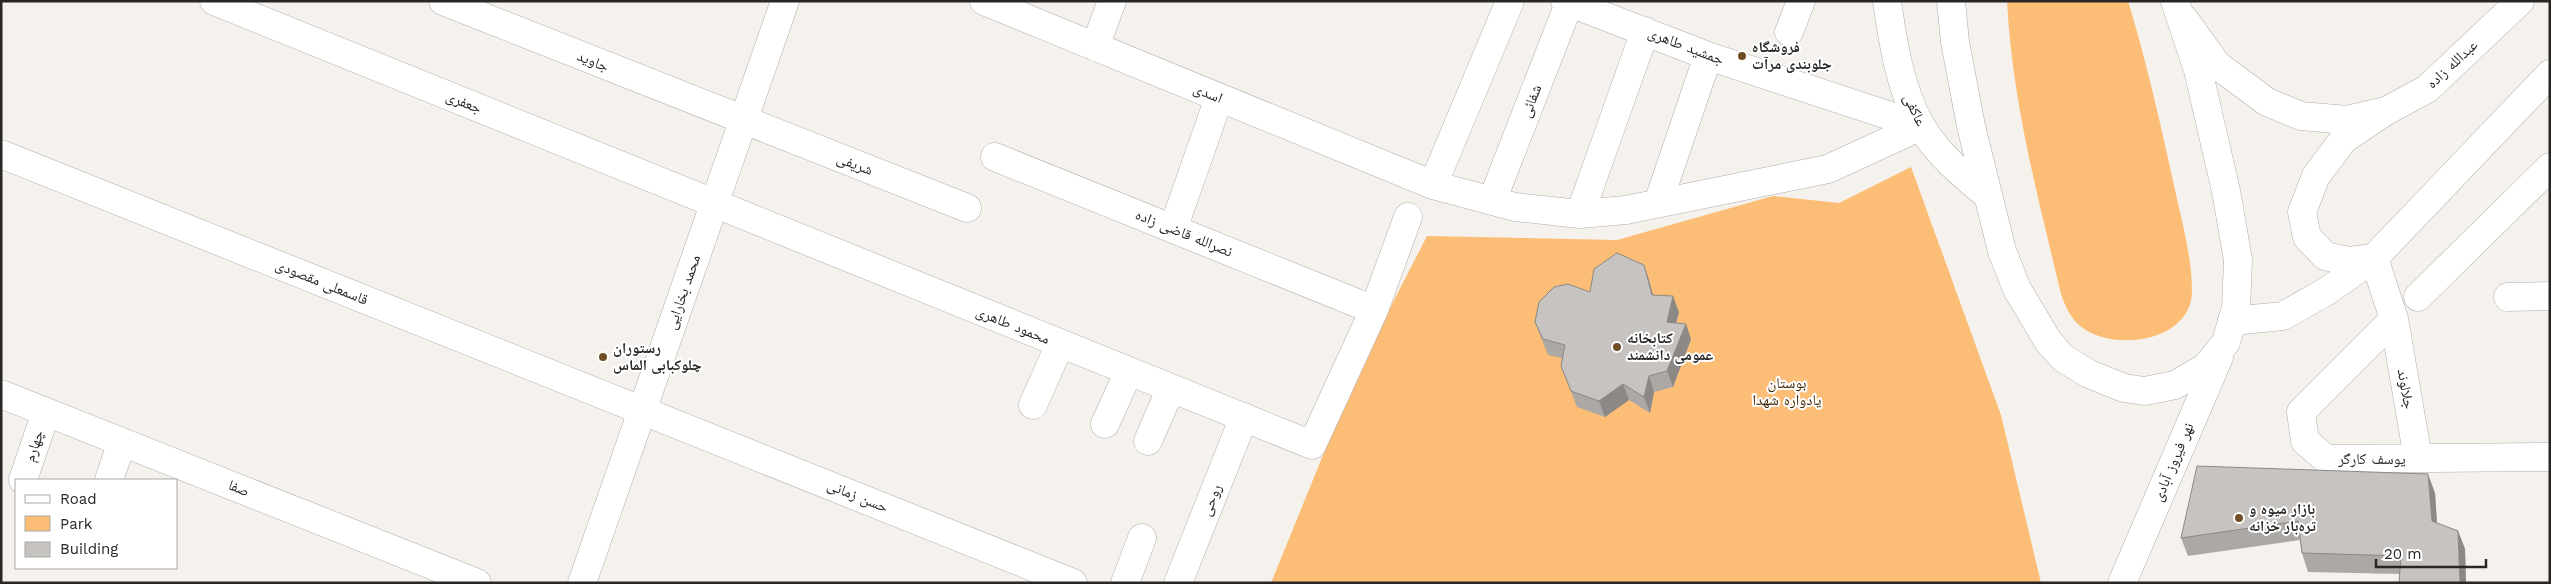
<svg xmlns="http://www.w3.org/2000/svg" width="2551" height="584" viewBox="0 0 2551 584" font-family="'Work Sans','Noto Naskh Arabic',sans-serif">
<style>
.green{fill:#fcbe76}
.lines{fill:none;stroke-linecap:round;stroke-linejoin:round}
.minor-casing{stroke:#b1adaa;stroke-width:29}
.major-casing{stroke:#b1adaa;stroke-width:29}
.minor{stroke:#fff;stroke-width:28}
.major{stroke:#fff;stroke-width:28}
.wall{fill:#aba8a5}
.shaded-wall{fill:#8b8886}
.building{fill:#c7c3c0;stroke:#8b8886}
.poi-dot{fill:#6f4e25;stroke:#fff;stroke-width:2}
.labels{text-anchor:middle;stroke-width:4;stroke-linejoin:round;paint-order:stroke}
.street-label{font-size:15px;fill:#282725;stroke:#fff}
.poi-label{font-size:15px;font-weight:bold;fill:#282725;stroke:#fff;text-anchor:start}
.park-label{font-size:15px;fill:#402601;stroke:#fff}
</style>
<rect width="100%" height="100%" fill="#f5f2ee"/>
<path class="green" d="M2007 1H2128C2147 63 2161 126 2175 190 2182 222 2192 257 2192 291 2192 342 2113 353 2080 326 2070 317 2065 306 2061 294 2038 197 2012 101 2007 1Z
M1911 167 2001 415 2041 583H1271L1356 374 1427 236 1617 240 1773 196 1839 203Z"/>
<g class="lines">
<g class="minor-casing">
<path id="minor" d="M214 1 1312 445 1374 310 1408 217
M443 1 967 208
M984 1 1433 185 1515 207 1580 214 1626 210 1828 169 1921 126
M1565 1 1708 56 1921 126
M1887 1C1893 43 1900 89 1921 126 1937 154 1963 175 1987 195
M2184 19 2217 65 2267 102 2301 116 2347 120 2386 111 2427 89 2520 1
M1789 32 1801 1
M1095 47 1112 1
M2386 111 2343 140 2316 176 2302 212 2307 237 2325 256 2349 261 2374 258 2394 319 2418 458
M1 154 1073 583
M995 157 1374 310
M1433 185 1510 1
M1492 201 1570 1
M1658 203 1708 56
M1580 214 1645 31
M1173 229 1219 98
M2418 297 2550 167
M2508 297 2550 296
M2394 319 2301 412 2305 441 2326 459 2550 457
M2232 321 2283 316 2327 291 2374 258 2550 74
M1 394 477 583
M1033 405 1060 344
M1105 424 1129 371
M1148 441 1171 388
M23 480 46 412
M109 480 122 442
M1125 583 1142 538
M1178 583 1244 417"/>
</g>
<g class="major-casing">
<path id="major" d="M1951 1 1955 42 1971 126 2002 251 2017 289 2048 341 2063 358 2089 374 2124 388 2145 391 2175 385 2206 367 2226 342 2236 308 2238 260 2226 191 2198 70 2175 1
M582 583 785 1
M2122 583 2219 357"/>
</g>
<use href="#minor" class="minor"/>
<use href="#major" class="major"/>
</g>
<path class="wall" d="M1649 280 1653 295 1679 312 1676 323 1691 339 1673 387 1654 392 1650 413 1629 400 1605 417 1577 407 1561 366 1562 358 1548 355 1535 322Z
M2435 493 2437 523 2458 531 2465 549 2466 583H2399L2400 574 2308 572 2302 553 2300 540 2188 556 2181 538Z"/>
<path class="shaded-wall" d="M1644 265 1649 280 1657 311 1652 295Z
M1673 296 1679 312 1672 338 1667 322Z
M1686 324 1691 339 1673 387 1667 371Z
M1649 376 1654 392 1650 413 1644 397Z
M1623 384 1629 400 1605 417 1599 401Z
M2428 474 2435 493 2438 540 2432 521Z
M2458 531 2465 549 2466 583H2460Z"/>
<path class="building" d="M1617 253 1644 265 1652 295 1673 296 1667 322 1686 324 1667 371 1649 376 1644 397 1623 384 1599 401 1571 391 1561 366 1565 345 1543 339 1535 322 1539 302 1554 287 1568 284 1590 292 1594 269Z
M2197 466 2428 474 2432 521 2458 531 2460 583H2399L2401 556 2302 553 2298 521 2181 538Z"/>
<g class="poi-dot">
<circle cx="1742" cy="56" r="5"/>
<circle cx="1617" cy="347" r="5"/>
<circle cx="603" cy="357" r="5"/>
<circle cx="2239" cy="518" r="5"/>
</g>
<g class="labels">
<g class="street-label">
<text transform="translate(1686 46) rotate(21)" y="5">جمشید طاهری</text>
<text transform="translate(593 61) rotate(22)" y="5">جاوید</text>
<text transform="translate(2452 64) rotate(-43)" y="5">عبدالله زاده</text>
<text transform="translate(1208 93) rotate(22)" y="5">اسدی</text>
<text transform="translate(1531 101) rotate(-69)" y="5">شفائی</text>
<text transform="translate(464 102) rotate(22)" y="5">جعفری</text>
<text transform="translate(1915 110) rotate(65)" y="5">عاکفی</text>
<text transform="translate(855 164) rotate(21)" y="5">شریفی</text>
<text transform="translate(1184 233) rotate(22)" y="5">نصرالله قاضی زاده</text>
<text transform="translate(322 282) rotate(22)" y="5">قاسمعلی مقصودی</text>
<text transform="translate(683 292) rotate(-71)" y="5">محمد بخارایی</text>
<text transform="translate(1013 325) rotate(22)" y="5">محمود طاهری</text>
<text transform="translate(2406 389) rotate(80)" y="5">جلالوند</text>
<text transform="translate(34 446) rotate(-72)" y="5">چهارم</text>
<text x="2372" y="464">یوسف کارگر</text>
<text transform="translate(2173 462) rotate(-67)" y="5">نهر فیروز آبادی</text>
<text transform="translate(239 488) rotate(22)" y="5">صفا</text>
<text transform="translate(858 496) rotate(22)" y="5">حسن زمانی</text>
<text transform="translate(1211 500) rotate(-68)" y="5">روحی</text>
</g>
<g class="poi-label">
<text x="1752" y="52">فروشگاه<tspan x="1752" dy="17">جلوبندی مرآت</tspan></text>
<text x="1627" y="343">کتابخانه<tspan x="1627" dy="17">عمومی دانشمند</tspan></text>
<text x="613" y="353">رستوران<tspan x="613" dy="17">چلوکبابی الماس</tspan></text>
<text x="2249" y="514">بازار میوه و<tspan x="2249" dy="17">تره‌بار خزانه</tspan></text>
</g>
<g class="park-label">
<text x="1787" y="388">بوستان<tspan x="1787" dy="17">یادواره شهدا</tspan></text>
</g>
</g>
<rect width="2551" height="584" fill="none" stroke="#282725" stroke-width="5"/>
<rect x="15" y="479" width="162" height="90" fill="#ffffff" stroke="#a9a9a8"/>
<rect x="25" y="495" width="25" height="8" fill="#ffffff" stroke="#a9a9a8"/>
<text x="60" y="504" font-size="15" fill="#282725">Road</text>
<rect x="25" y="516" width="25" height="15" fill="#fcbe76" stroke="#a9a9a8"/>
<text x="60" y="529" font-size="15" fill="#282725">Park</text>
<rect x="25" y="542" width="25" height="15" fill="#c7c3c0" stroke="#a9a9a8"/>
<text x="60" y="554" font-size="15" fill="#282725">Building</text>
<path d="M2376 559v8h110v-8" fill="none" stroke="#282725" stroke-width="2.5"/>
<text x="2384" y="559" font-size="15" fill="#282725" stroke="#ffffff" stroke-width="4" paint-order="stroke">20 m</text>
</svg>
